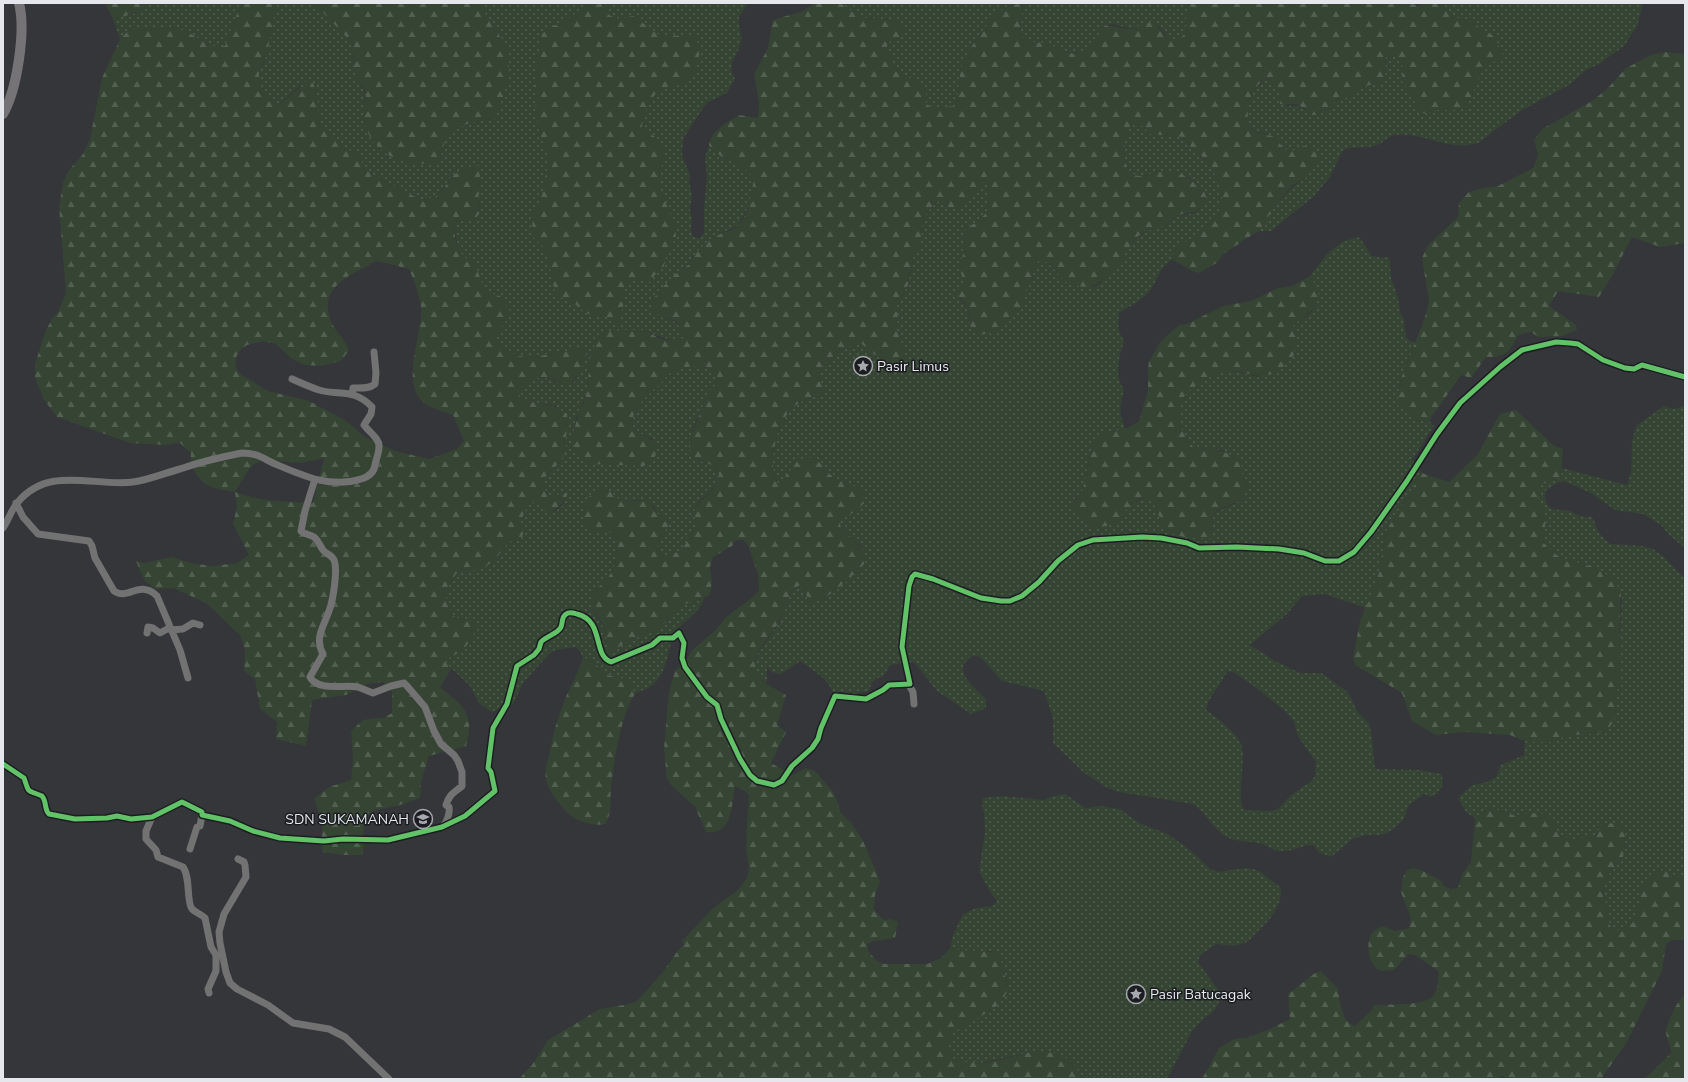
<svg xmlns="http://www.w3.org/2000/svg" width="1688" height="1082" viewBox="0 0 1688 1082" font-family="'Nunito Sans',sans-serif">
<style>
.grass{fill:url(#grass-dots);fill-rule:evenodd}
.forest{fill:url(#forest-firs);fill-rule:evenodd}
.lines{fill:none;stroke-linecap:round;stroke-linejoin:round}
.street{stroke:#727272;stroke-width:7}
.secondary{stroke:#757375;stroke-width:10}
.cycleway-casing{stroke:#1b1d20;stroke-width:8}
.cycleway{stroke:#61c268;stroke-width:5}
.labels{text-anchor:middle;stroke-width:3;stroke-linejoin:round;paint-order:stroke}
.poi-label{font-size:14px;fill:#e5e7ec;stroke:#1b1d20;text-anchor:start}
</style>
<defs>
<pattern id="grass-dots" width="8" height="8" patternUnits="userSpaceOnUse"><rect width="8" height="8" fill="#354433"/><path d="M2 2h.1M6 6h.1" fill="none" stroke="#525f51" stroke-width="1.8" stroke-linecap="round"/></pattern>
<pattern id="forest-firs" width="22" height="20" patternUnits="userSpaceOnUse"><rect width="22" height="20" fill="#354433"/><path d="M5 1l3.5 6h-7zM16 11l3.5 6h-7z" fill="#525f51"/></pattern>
</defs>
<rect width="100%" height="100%" fill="#35363a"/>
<path class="grass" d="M144 3H241L225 46H211L186 31 172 28 129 30 120 39 113 19C127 15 138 17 144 3Z
M273 3H314L352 43 354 50 353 57 355 74 366 95 364 108 365 123 369 136 378 146 388 155 402 161 441 156C442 151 443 145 445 140 453 124 479 121 495 118 503 98 513 66 506 45 505 40 499 37 497 32 490 23 485 13 478 3H749C740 14 737 17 740 31 741 34 742 37 741 41 739 56 725 62 735 79L727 93 708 102 703 108 683 139 682 155 690 175 689 181 692 196 690 210 692 218 691 231 693 237 700 238 704 232V208L707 177 705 158 709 145C722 163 744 162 754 179L749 205 738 226 719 234 692 257 690 264 684 267 663 318C677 319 680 328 687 338 671 342 659 338 646 330L591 353 586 396C584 402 581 405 579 410 573 425 571 444 579 457L644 466 653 459V439L634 431C626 411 649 395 661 383 664 379 667 375 672 372 681 368 696 364 705 367 710 369 714 374 717 377L716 385 710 390 706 396 701 411 694 425 689 447C691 450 693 455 696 458 705 465 711 460 719 474L717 481 709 493 698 502 694 516 697 524C687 541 684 556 662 555L657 550 661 537 669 525 656 513 654 506 643 500 625 501 618 499 607 490 591 531H605L612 533C622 554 615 578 594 590L593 610 605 630 607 637 606 644 615 651C626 637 645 638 659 628 666 624 667 617 673 611 680 605 695 600 704 598 701 614 681 620 674 635 667 651 668 671 654 684 649 688 641 691 635 694L629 680 603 674 595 663 583 657 577 647 555 650 549 654 523 683 513 704 491 712 479 703 470 686 444 661C461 649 463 653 473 634L468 619 455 618C440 595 444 589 461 568L467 571 499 555 508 543 516 541 519 526 529 501 541 505 551 514 562 506 568 493 561 492 556 497 550 498 543 486V479L558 464 566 452V436L568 421 555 406 528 401 521 398 518 391C528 376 546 374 561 384L573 383 578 377 586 354 582 348 529 358 516 355 496 342 495 335 508 318 510 311 487 291 467 260 462 255 458 249 454 225 460 221 475 219 480 213 478 196 480 173 452 175 444 188 435 197 421 200 377 177 365 169 359 156 347 149 323 129 319 122 316 89C312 88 307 87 302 87 294 87 287 101 277 104L262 88 259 81V73L265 60 276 8Z
M840 3H1188L1186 23 1187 30 1181 40C1162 41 1169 36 1159 27 1156 25 1149 24 1146 23L1132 29 1111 24 1104 26 1097 37 1081 53 1073 54 1045 43 1024 41 1020 34 1023 5C1018 4 1013 4 1008 6 990 16 966 51 961 70 958 82 959 95 956 107L931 108 926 103C926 97 927 90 923 85 920 80 912 80 906 77 895 71 889 57 887 46L891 40 898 38V22L883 19 861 18Z
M1439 3H1643L1637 26 1624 46 1599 64 1586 70 1569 85 1522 110 1478 143C1450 152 1424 132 1396 135 1388 135 1384 143 1377 145 1366 149 1354 146 1343 150L1330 177 1314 196 1271 231H1259C1272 208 1284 191 1307 177L1290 152 1284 149 1275 137 1255 131 1250 126 1247 119 1249 104 1254 90 1263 81 1270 79 1276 84 1287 106C1297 104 1304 108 1311 115L1326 111 1335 101 1349 97 1360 87 1380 83 1385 78 1386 57 1393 56 1400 59 1403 67 1402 81 1411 92 1419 113H1426L1432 110H1452L1472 95 1481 70 1469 21 1453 17Z
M1139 124 1145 128 1149 134 1183 137 1188 142 1191 148 1203 157 1219 181 1223 196 1218 216C1215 220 1212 221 1208 224 1204 227 1203 232 1198 236 1186 243 1174 243 1173 260 1161 264 1158 278 1152 288 1142 302 1132 304 1119 313 1118 324 1117 331 1124 340 1120 356 1113 375 1124 389 1120 406 1118 413 1126 429 1116 431 1107 431 1099 437 1088 446 1088 474 1084 487 1082 492 1077 496 1075 500L1078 511 1086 523 1113 524C1128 504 1154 480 1161 521L1214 531C1206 508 1227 510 1241 500 1244 497 1246 490 1248 486L1242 474V462L1222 450 1194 448C1171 422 1172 397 1204 380 1212 376 1221 371 1230 371 1239 371 1249 375 1258 377L1297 338 1293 325C1307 315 1320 311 1316 291 1315 285 1314 281 1310 276L1327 254 1338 245 1344 241 1359 237 1372 256 1382 258 1389 257 1391 278 1398 297 1400 312 1404 320 1406 338 1415 343 1402 376 1399 391 1416 420 1429 421 1434 426 1412 460 1422 473 1386 531 1379 573 1366 608 1324 594 1302 596 1287 614 1250 645 1273 660 1300 673H1321L1348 692 1357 711 1369 723 1372 738 1375 769 1420 770 1441 774C1445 786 1441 791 1431 797L1424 794 1408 806 1404 819 1393 829 1387 833 1380 835H1366L1352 839 1331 857 1318 852 1314 845C1301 845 1297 850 1285 851 1275 852 1270 847 1262 844 1251 841 1238 842 1229 838 1213 831 1207 813 1193 804L1119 792 1106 787 1083 772 1053 743V718L1044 691 1002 681 980 657 972 656C970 658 967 660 965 663 956 674 979 692 986 699V708L971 714 937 691 914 662 890 665 883 677C874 678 871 682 869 691L858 693 856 696 845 693 834 695C829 679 813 670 800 661L781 674 771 672 767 666V683C764 681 761 679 759 677 745 659 771 638 778 624 784 613 788 600 793 589L800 585 805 589 809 603 825 598 847 581 864 564C863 560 864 554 863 551 858 539 843 536 840 524L842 518 855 512 860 490 834 478 819 462 788 473 785 480 778 484C766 464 777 424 792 408 798 402 815 396 823 392L818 370C827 359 845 347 859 342L880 358 888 370 904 349 896 329 898 318 897 305 908 285 913 258 920 246 923 218 937 201 950 208 957 209 969 198 975 194 982 182 988 185C991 213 989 213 966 229 965 234 966 240 965 245 963 259 957 268 965 280L959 298C968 306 969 313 970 325L1023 300 1024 293 1032 279 1035 264 1041 259 1047 262 1065 281 1094 287 1100 283 1121 260 1128 247 1138 237 1153 228 1165 225 1178 216 1194 213 1200 209 1206 194C1201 188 1193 179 1186 176 1181 174 1160 172 1155 173 1151 173 1147 176 1143 176 1122 178 1123 150 1126 137 1127 128 1130 125 1139 124ZM1228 671 1235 673 1254 686 1285 711 1294 722 1298 736 1306 748 1316 762 1315 776 1311 782 1305 785 1289 797 1279 808 1273 811 1244 810C1240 803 1241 798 1241 790 1241 776 1244 761 1242 747 1240 735 1216 717 1206 710L1208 702Z
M1685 405V548L1668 534 1661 525 1643 514 1615 510 1591 493 1564 481 1557 483 1546 490 1545 497 1547 504 1552 509 1570 511 1580 516 1591 517 1593 519 1599 533 1610 544 1643 546 1653 549 1664 557 1685 579V882L1664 869 1642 886 1636 920 1630 925 1615 932 1610 926 1603 888 1608 875 1622 860 1624 853 1625 833 1623 827 1618 822 1598 830 1594 837 1580 838 1573 842 1558 833 1554 819 1530 813 1516 816 1502 811 1488 808 1475 818 1466 812 1458 798 1472 785 1487 782 1496 777 1501 765 1524 755 1525 741 1554 742 1565 736 1606 732 1619 648 1622 598 1597 568 1561 558 1548 548 1543 542 1546 519 1537 495 1540 485 1561 477 1562 468 1627 485 1631 473 1632 441 1636 426 1664 406 1675 409Z
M1065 794 1086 808 1100 806 1120 809 1141 824 1168 834 1194 853 1209 868 1217 872 1247 868 1253 869 1259 871 1281 888C1282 907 1269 921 1256 933 1253 937 1248 942 1244 943 1235 947 1226 945 1216 944L1200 955 1198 962 1222 995 1216 1008 1211 1014 1205 1017 1192 1031 1167 1079H1084L1067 1059 1027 1053 980 1063H966L953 1059 947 1046 953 1032 992 1010 1009 987 1002 968 1001 961 991 951H963L950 948 953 935 963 914 976 908 992 906 997 901 989 890 979 871 985 833 984 812 982 805 983 798 1002 796 1044 800 1050 797Z"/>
<path class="forest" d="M105 3H144C138 16 126 15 113 19Z
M241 3H273L276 8 267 53 259 73V81L262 88 277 104C288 101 293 89 303 87L306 81 313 83 318 97 319 122 324 129 347 149 359 156 365 169 377 177 421 200 435 197 444 188 452 176 473 165 479 166C482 182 476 197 480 213L475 219 460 221 454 225C455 241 457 257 474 262 480 276 483 293 500 296L510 311 508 318 495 335 496 342 516 355 529 358 582 348 586 354C582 367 579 380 567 386 563 385 560 382 555 380 541 374 526 379 518 391L521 398C536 405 554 403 567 414L568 421 566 436V452L558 464 543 479V486L550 498 556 497 561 492 568 493C563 506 559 505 551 514L544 512 541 505 529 501 519 526 524 531 522 537 516 541 508 543C496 559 482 577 461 568 444 589 440 595 455 618L468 619 478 629C472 635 470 643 464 648 459 654 451 656 444 661L452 668 440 687C464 707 475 712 466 746L429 756 421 782 420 798 397 806 375 810 364 816 363 855H342L322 852V821L314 799 329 787 351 780 353 759 351 731 363 720 385 717 392 713V692L383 682 367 684 346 695 312 700 306 746 276 739 277 722 260 709 255 679 244 671 245 650 240 635 206 603 173 588 155 589 144 580 136 561 145 563 172 557 191 563 212 566 237 563 249 555 233 524 237 507 235 492C215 489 202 487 193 468 191 462 190 459 191 453L180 443 166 445 130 443 57 417 44 400 35 378V364L46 330 53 317 58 312 66 293 59 207 63 183 69 170 83 154 90 139 102 78 120 39 129 30 172 28 186 31 211 46H225ZM377 261 409 269C414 281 419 293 421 307 423 334 402 376 420 399 427 408 443 411 453 415L464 441 457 449 429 459 395 451 365 437 345 420 309 401 268 391 242 375 237 370 235 363 237 355 241 349 247 345 263 341 276 344 292 359 305 365 320 366 341 361 349 350C345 340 339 335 334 327 313 288 349 276 377 261ZM324 458 313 503C284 501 263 502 235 492L249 469 254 464 266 460 302 463Z
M314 3H478C485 13 490 23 497 32 499 37 505 40 506 45 514 67 504 97 495 118 479 121 452 124 445 141 442 148 441 156 438 163 431 163 423 164 416 164 393 162 369 146 365 123 364 118 363 112 364 107 364 104 367 99 366 95 365 88 357 81 355 73 352 63 355 53 352 43Z
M589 3H603L608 7 607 13C615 21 623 18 633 16L658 34 665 36 694 35C703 49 699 60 694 75 688 79 681 85 675 87 669 89 664 87 659 91 650 98 642 117 642 128L654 136 664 152V159L659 180 662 194 675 225 676 238 667 252 664 266 654 276 651 282 630 279 625 284 622 297 624 303 619 323 617 324C604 311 602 319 589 314 584 313 583 310 579 307 572 301 562 299 555 293L547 255 544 248 533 237 532 230 533 215 542 195 549 159 539 132 535 102V70L542 34 553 25 560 26 579 10Z
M815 3H840L861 18 883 19 898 22 903 27V33L898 38 891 40 887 46C889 57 895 71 906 77 912 79 920 80 923 85 927 90 926 97 926 103L931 108 956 106C959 95 958 82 961 70 966 51 990 16 1008 6 1013 4 1018 4 1023 4L1020 34 1024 41 1045 43 1073 54 1081 53 1097 37 1104 26C1114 24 1123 30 1132 29 1136 28 1140 24 1144 23 1155 20 1161 31 1167 38L1180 40 1187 30 1186 23 1188 3H1412L1417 6 1424 3H1439L1453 17 1469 21 1495 37 1503 56 1481 70 1472 95 1466 107 1452 110H1432L1426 113H1419L1411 92 1402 81 1403 67 1400 59 1393 56 1386 57 1385 78 1380 83 1360 87 1349 97 1335 101 1326 111 1319 115H1311C1307 110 1300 105 1294 104 1289 104 1285 105 1280 104 1279 94 1279 86 1270 79 1266 80 1262 81 1259 84 1251 92 1244 116 1250 126 1254 134 1267 134 1275 137L1284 149 1290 152 1304 146 1317 152 1320 159 1307 177 1293 185 1279 200 1259 231 1244 240 1222 255 1218 262 1199 273 1192 271 1173 260C1174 242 1185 244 1198 236 1203 232 1204 227 1208 224 1212 221 1215 220 1218 216L1223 196 1219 181 1203 157 1191 148 1188 142 1183 137 1149 134 1145 128 1139 124C1130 125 1128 128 1126 137 1123 150 1122 177 1142 176 1147 176 1152 173 1157 172 1163 172 1172 172 1178 173 1185 175 1191 180 1196 184 1203 189 1206 193 1207 201 1193 217 1193 209 1178 216 1173 218 1170 222 1165 225 1156 229 1146 230 1137 237 1130 244 1127 252 1122 260 1116 268 1097 288 1087 287 1080 287 1068 284 1063 280 1056 272 1051 263 1041 260L1035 264C1034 269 1033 275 1031 280 1027 290 1022 295 1024 306 1011 319 1003 332 985 334 981 335 976 334 973 331 968 325 971 316 968 310 966 302 960 299 956 292L962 287 964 280C957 268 963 259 965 245 966 240 965 234 966 229 989 213 991 213 988 185L982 182 975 194 969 198 957 209 950 208 937 201 923 218 920 246 913 258 908 285 897 305 898 318 896 329 904 349V357L901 371 894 375 888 370 880 358 859 342C845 347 827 359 818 370L823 392C815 396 798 402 792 408 777 424 766 465 778 484 788 478 792 461 804 458 819 455 824 470 833 477 841 484 855 483 861 491 864 494 864 498 865 502L855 512 842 518 840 524 842 530 853 539 863 551 865 557 864 564 847 581 825 598 809 603 805 589 800 585 793 589C788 600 784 612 778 623 770 639 747 655 758 675 763 684 778 690 786 695L777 725 786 732 771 763 792 775 806 768 815 771 834 793 841 813 851 822 863 841 880 881 875 895 874 910 884 920 891 919 898 922 895 938 874 941 867 944 868 951 877 961 884 964H927L941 958 950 948C964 954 994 945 1001 960 1002 963 1002 966 1002 969 1004 975 1007 981 1009 987L1003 1000 992 1010 953 1032 947 1046 953 1059C962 1061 971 1064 981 1063 1008 1061 1039 1042 1066 1058 1073 1062 1079 1072 1084 1079H519L532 1065 548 1040 600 1009 629 1004 637 1001 663 972 679 949 684 945 682 941 713 908 738 890 747 878 749 868 746 849 747 823 749 794 735 786C731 805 734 835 706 832L695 807 671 785 667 779 664 749 669 692 675 671 684 663 692 650 716 630 725 618 754 596 759 590 758 574 748 545 743 540H736L732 546 713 557 710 567 712 581 710 595C698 600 683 603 673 611 667 616 666 624 659 628 645 638 626 637 615 651H608C605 644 608 637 605 630 599 612 587 612 594 590 615 578 622 553 612 533L605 531H591C584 526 583 521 584 512 585 502 594 483 607 490 614 493 617 500 625 501 634 502 642 499 650 501L656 513 669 518V525L661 537 657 550 662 555C684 556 687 541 697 524 690 506 697 505 708 494 714 489 717 481 719 474 712 460 701 464 692 455 690 453 689 449 689 446 690 434 697 422 701 411 704 404 704 396 709 391 711 388 714 387 716 385L717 377C714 374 710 369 705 367 696 364 681 368 672 372 667 375 664 379 661 383 649 395 626 411 634 431 645 436 664 442 654 458 652 461 647 463 644 466L591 464 579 457 575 451 573 436 579 409 584 403 586 396 591 353 600 332 622 330H646L658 338 666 340 687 338 676 322 671 319 663 318 652 310 651 302C662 288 673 273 690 264 693 252 709 239 720 234 726 231 733 231 738 226 748 216 751 193 754 179 744 162 722 163 709 145 711 130 727 123 739 115L758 118 759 103 754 74 768 48 773 20 803 11Z
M1665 52 1685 54V243L1660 247 1632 237 1613 274 1599 297 1558 291 1549 306 1576 325 1577 330 1562 336 1538 337 1531 332 1518 335C1509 353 1507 357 1486 357L1471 378 1461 375 1429 421 1416 420 1397 405 1402 376 1425 317 1429 301 1422 258 1428 245 1458 217 1459 203 1469 192 1483 188 1498 186 1533 168 1538 155 1534 140 1542 129 1592 101 1606 90 1626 68 1651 55Z
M1310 276C1329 301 1312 311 1293 325L1297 338 1293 358C1287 363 1279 372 1271 374 1256 379 1243 370 1229 371 1219 372 1211 376 1203 381 1172 397 1172 424 1194 448 1213 449 1226 449 1242 462V474L1248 486C1246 490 1244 497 1240 500 1233 505 1218 507 1213 516 1210 523 1214 531 1213 538 1194 539 1177 538 1160 528 1161 519 1159 513 1154 505 1141 484 1123 516 1114 523 1111 525 1103 527 1099 527 1085 528 1082 514 1073 507 1075 499 1080 496 1083 488 1089 475 1087 448 1099 437 1107 431 1116 432 1125 429 1130 427 1135 424 1139 421L1148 391V369L1149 361 1161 341 1179 325 1187 324 1223 306 1251 301 1278 288 1292 286Z
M1516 410 1553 445 1563 449 1561 477 1540 485 1537 495 1546 519 1543 542 1548 548 1561 558 1597 568 1613 579 1621 590 1619 648 1620 669 1614 721 1606 732 1565 736 1554 742 1525 741 1510 735 1464 732 1436 735 1412 721 1402 693 1355 665 1353 658 1360 621 1379 573 1386 531 1422 473 1449 482 1478 454 1500 414Z
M583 657 595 663 603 674 629 680 635 694C621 714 614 762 611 787 610 801 612 811 606 824 591 827 572 820 563 808 556 799 548 791 546 779 544 772 547 763 549 755 553 735 558 715 566 697 572 683 579 671 583 657Z
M1488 808 1502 811 1516 816 1530 813 1549 814 1554 819 1558 833 1573 842 1580 838 1594 837 1602 825 1618 822 1624 827 1625 833 1624 853 1622 860 1608 875 1603 888 1610 926 1615 931 1630 925 1636 920 1642 885 1664 869 1685 882V940H1672L1666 944 1662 971 1627 1042 1601 1079H1511L1502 1076 1498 1079H1202L1219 1048 1234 1039 1249 1037 1270 1029 1290 1019 1288 994 1315 973 1321 971 1331 982 1337 987C1341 1001 1340 1021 1355 1026L1371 1011 1374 1005C1388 1004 1416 1006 1429 999 1438 995 1439 980 1438 971L1415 955 1408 954 1394 970C1390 970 1386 971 1382 971 1368 968 1365 942 1372 933 1375 929 1379 928 1383 926L1395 931 1409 928 1411 919 1401 892 1403 877 1407 870 1413 868 1421 870 1440 880 1444 886 1451 889 1458 888 1462 874 1471 862 1475 818Z
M1685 994V1079H1645L1671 1053C1671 1046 1666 1038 1666 1031 1668 1020 1677 1001 1685 994Z"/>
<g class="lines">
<path class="street" d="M352 394 353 388C361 388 369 389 375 384L376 373 374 352
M315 479 305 511 301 531C305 535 310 534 314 537 318 540 320 546 323 550 326 554 332 555 334 560 338 570 333 601 329 611 324 626 314 638 323 654L310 677C318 692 345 684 358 687 363 689 368 691 373 693L391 686 404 683 407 686 425 707 434 731 441 744 454 755 458 761 462 772V786C454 793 450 793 446 805L449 807C450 813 447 823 442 827
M16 503 23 517 38 534 89 541 92 546 95 558 114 591C128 601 139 579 157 596L180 650 188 678
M3 528C9 519 11 510 18 502 49 465 94 487 133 482 149 480 165 473 180 469 200 462 221 457 242 453 256 453 261 457 273 463 301 475 330 489 361 479 368 477 374 473 375 465 376 459 379 453 379 447 380 439 369 432 364 425L371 414 372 407C354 388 340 396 319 390 310 387 301 383 292 379
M147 633 148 627 153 628 160 633 169 628 171 630 183 629 193 623 200 625
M909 685 913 692 914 704
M3 764 24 778C30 795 26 789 42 796 47 802 44 809 49 814L75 819 107 818 117 816 131 819 152 817 182 802 202 812V815L230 821 253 831 280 838 324 841 343 839 388 840 442 827 465 816 495 791 491 772 488 768 493 728 507 704 517 666 534 655 539 649 541 642C546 636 558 634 561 627 563 622 561 616 568 613 571 612 574 613 577 614 605 621 592 655 611 662L652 645 660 638H673L679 633 684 643 682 658 685 667 707 697 717 705 721 719 740 759 750 775 757 781 774 785 782 781 792 766 812 748 818 739 821 728 835 696 866 699 883 690 889 685 910 684 902 647 909 586 912 577 915 574 933 579 981 598 1001 601H1010L1022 596 1039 582 1058 561 1078 545 1093 540 1142 537 1161 538 1187 543 1199 548 1237 547 1279 549 1304 553 1325 561H1339L1354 552 1371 532 1407 481 1437 434 1460 403 1500 367 1522 350 1556 342 1570 343 1578 344 1603 360 1625 368 1634 369 1642 365 1685 377
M152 817 146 831V839L156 850 158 857 183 867C191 879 186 901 192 909 196 913 201 914 205 918L211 947 216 955V971L208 989 209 993
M190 849 197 827 200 826 202 815
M238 859 244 862 245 865 246 877 224 914 219 932 220 943 226 972 230 983 237 989 268 1005 293 1023 329 1029 345 1037 389 1079"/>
<path class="secondary" d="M3 114C17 90 26 31 19 3"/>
<g class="cycleway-casing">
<path id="cycleway" d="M3 764 24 778C30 795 26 789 42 796 47 802 44 809 49 814L75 819 107 818 117 816 131 819 152 817 182 802 202 812V815L230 821 253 831 280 838 324 841 343 839 388 840 442 827 465 816 495 791 491 772 488 768 493 728 507 704 517 666 534 655 539 649 541 642C546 636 558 634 561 627 563 622 561 616 568 613 571 612 574 613 577 614 605 621 592 655 611 662L652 645 660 638H673L679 633 684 643 682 658 685 667 707 697 717 705 721 719 740 759 750 775 757 781 774 785 782 781 792 766 812 748 818 739 821 728 835 696 866 699 883 690 889 685 910 684 902 647 909 586 912 577 915 574 933 579 981 598 1001 601H1010L1022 596 1039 582 1058 561 1078 545 1093 540 1142 537 1161 538 1187 543 1199 548 1237 547 1279 549 1304 553 1325 561H1339L1354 552 1371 532 1407 481 1437 434 1460 403 1500 367 1522 350 1556 342 1570 343 1578 344 1603 360 1625 368 1634 369 1642 365 1685 377"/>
</g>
<use href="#cycleway" class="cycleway"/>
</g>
<defs>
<g id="sight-ring" transform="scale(1)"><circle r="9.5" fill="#1b1d20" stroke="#a7a9ae" stroke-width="1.5"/><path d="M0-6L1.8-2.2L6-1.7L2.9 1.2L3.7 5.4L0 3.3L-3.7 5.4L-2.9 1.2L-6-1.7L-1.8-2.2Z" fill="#a7a9ae"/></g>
<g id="school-ring" transform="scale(1)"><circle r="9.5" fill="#1b1d20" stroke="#a7a9ae" stroke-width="1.5"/><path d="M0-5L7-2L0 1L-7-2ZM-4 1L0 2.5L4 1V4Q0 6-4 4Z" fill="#a7a9ae"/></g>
</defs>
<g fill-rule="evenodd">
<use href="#sight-ring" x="863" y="366"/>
<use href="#school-ring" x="423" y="819"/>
<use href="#sight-ring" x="1136" y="994"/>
</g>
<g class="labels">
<g class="poi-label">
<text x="877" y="371">Pasir Limus</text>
<text x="409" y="824" text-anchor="end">SDN SUKAMANAH</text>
<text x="1150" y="999">Pasir Batucagak</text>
</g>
</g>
<rect width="1688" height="1082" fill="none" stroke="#e5e7ec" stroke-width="8"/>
</svg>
